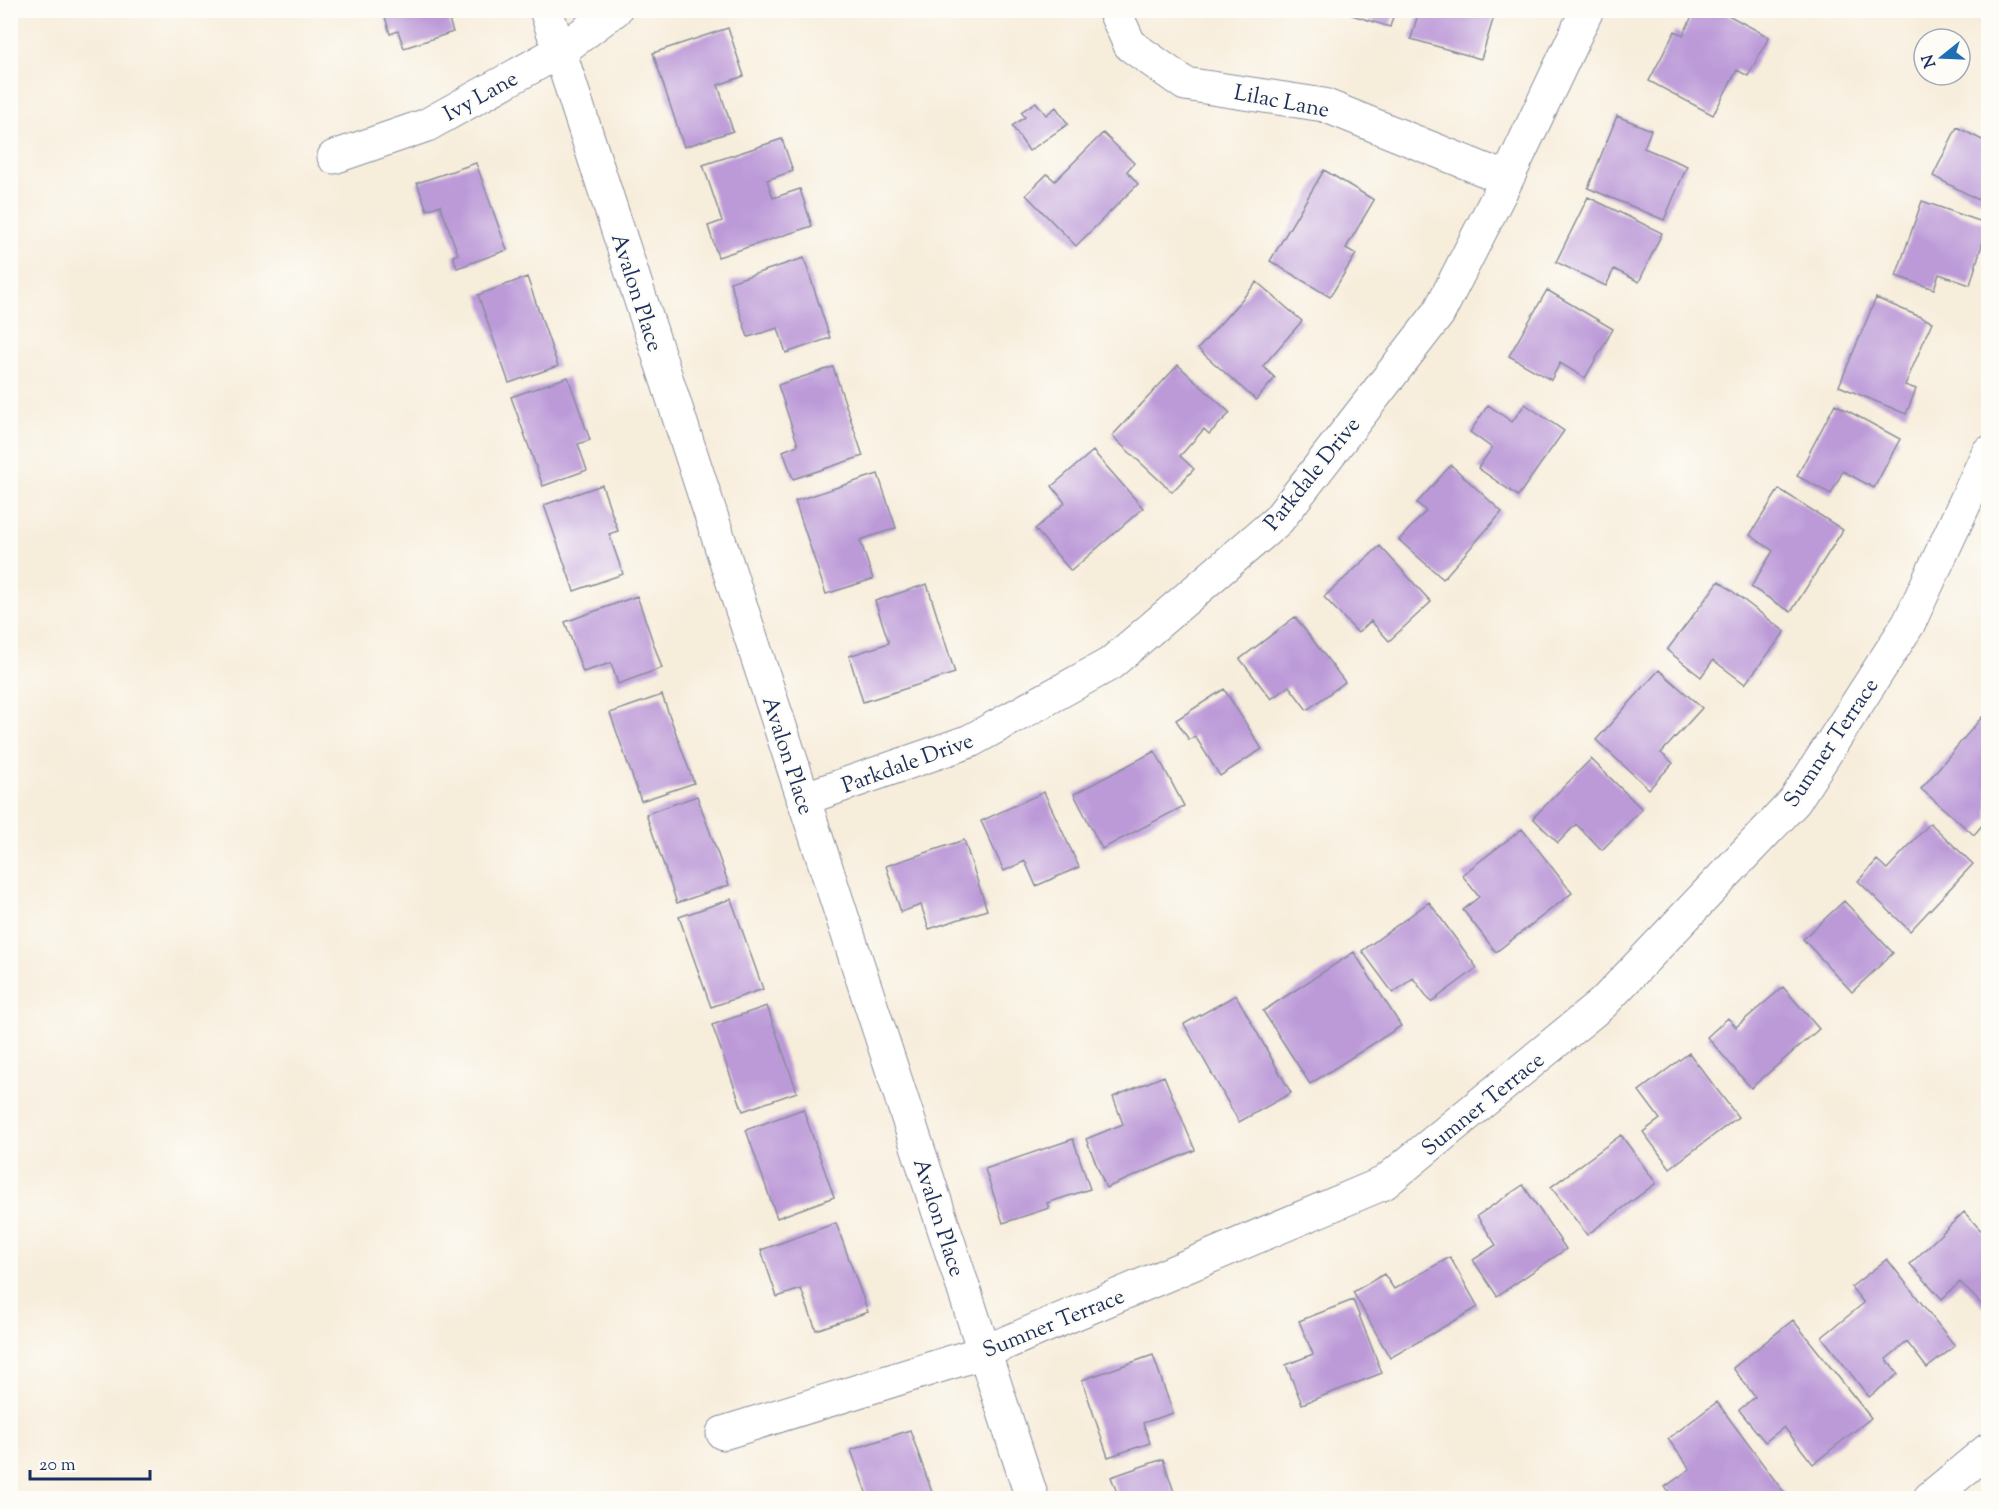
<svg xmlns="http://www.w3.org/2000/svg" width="1999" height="1509" viewBox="0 0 1999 1509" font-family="'Sorts Mill Goudy',serif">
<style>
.building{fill:#bc9ad8}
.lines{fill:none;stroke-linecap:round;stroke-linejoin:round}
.minor-casing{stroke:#898e9c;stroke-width:35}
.minor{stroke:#fff;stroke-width:33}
.labels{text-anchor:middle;stroke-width:4.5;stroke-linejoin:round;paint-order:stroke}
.street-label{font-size:22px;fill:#1b2f5e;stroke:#fdfcf7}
</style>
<rect width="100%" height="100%" fill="#fdfcf7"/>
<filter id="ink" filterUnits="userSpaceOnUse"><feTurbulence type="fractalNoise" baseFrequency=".0167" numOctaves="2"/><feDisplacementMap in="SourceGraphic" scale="12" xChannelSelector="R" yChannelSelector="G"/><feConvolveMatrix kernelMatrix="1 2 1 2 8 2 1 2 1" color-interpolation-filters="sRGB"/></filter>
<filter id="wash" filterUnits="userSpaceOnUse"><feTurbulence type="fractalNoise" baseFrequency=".008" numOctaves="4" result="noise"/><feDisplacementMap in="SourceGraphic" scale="24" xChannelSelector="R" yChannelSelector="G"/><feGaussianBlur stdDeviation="1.35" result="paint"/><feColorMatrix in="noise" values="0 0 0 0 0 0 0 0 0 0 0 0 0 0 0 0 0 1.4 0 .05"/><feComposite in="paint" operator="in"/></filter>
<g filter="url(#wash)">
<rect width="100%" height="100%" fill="#f7eddb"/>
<g id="blocks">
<path class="building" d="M383 10H446L453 32 404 48 398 31 390 34Z
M1336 10H1395L1390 27Z
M1419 10H1496L1481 59 1411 39Z
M1695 10H1719L1769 37 1748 76 1737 70 1713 115 1649 81 1675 31 1683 35Z
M728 28 744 76 718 85 733 131 684 147 653 53Z
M1036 102 1046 115 1056 107 1068 124 1029 151 1012 126 1025 117 1021 112Z
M1617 116 1651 130 1644 148 1687 166 1664 220 1588 188Z
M1957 127 1988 143V205L1933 176Z
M1103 133 1134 163 1127 171 1138 184 1076 246 1026 195 1047 174 1055 181Z
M782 139 793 171 767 180 773 198 800 189 812 226 718 257 708 226 722 221 703 165Z
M476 163 507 250 457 268 453 256 458 254 440 205 427 210 417 183Z
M1324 170 1374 200 1346 248 1356 254 1330 297 1270 261Z
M1588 197 1662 233 1639 282 1614 269 1606 286 1556 262Z
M1922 201 1988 224 1970 285 1939 274 1934 289 1896 276Z
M804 258 830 338 786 353 778 328 748 337 730 282Z
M527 277 558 366 509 383 478 295Z
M1257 282 1302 321 1263 366 1275 378 1256 400 1198 349Z
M1547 290 1613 329 1585 378 1560 363 1551 380 1509 356Z
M1876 298 1932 322 1905 385 1916 389 1906 414 1839 386Z
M1178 365 1230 413 1209 434 1204 429 1180 456 1194 469 1172 492 1112 436Z
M833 367 863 456 793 479 783 451 798 445 778 385Z
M568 377 590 440 578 444 587 470 543 486 511 397Z
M1525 404 1564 431 1518 496 1478 468 1492 448 1470 432 1488 405 1512 422Z
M1835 404 1900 439 1874 488 1843 471 1831 494 1797 476Z
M1093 451 1143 508 1071 571 1035 529 1065 503 1052 486Z
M1451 465 1502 512 1443 579 1399 540 1426 511 1417 503Z
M878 474 896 528 860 540 873 579 826 594 795 501Z
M602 485 618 531 609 534 623 574 574 591 544 505Z
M1779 489 1843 530 1791 612 1751 587 1773 551 1750 535Z
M1380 546 1431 602 1389 641 1371 621 1358 633 1324 597Z
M1719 581 1785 632 1745 684 1713 660 1701 677 1667 650Z
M927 584 955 673 863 702 849 656 889 643 875 601Z
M637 596 662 668 618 684 611 663 583 672 565 622Z
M1295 617 1345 682 1307 710 1289 686 1271 699 1240 659Z
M1659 670 1702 708 1661 753 1673 763 1649 789 1596 740Z
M1224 689 1262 749 1220 776 1195 736 1189 740 1176 720Z
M662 695 694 783 641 801 610 713Z
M1982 717 1988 722V818L1974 835 1921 789Z
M1155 751 1184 806 1102 849 1074 794Z
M1591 759 1642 809 1602 850 1576 824 1558 843 1533 818Z
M1044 792 1079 867 1036 886 1025 861 1004 871 981 821Z
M697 796 729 885 677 903 646 814Z
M1930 823 1973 864 1910 931 1858 881 1877 860 1887 869Z
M1522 829 1572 893 1496 952 1463 910 1479 897 1462 875Z
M964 840 987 910 929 929 921 905 901 912 886 866Z
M731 899 763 989 711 1007 679 917Z
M1844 901 1893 953 1852 992 1803 939Z
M1429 902 1477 968 1431 1002 1413 978 1393 993 1362 951Z
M1354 952 1401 1026 1310 1084 1263 1011Z
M1783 987 1819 1029 1751 1088 1707 1037 1728 1018 1736 1027Z
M1236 995 1291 1093 1239 1122 1184 1024Z
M767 1006 797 1092 743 1111 712 1025Z
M1689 1053 1738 1117 1670 1168 1643 1132 1660 1119 1639 1091Z
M1164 1076 1195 1150 1106 1188 1086 1139 1123 1124 1113 1097Z
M803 1109 834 1197 777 1218 746 1130Z
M1621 1135 1656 1183 1587 1235 1551 1187Z
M1073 1139 1090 1189 1047 1203 1049 1208 1003 1223 985 1169Z
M1523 1185 1566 1249 1497 1296 1473 1260 1496 1245 1477 1216Z
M1964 1212 1988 1238V1307L1986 1309 1960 1282 1942 1299 1910 1264Z
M836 1223 868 1312 816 1330 801 1289 777 1297 761 1250Z
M1450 1257 1478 1307 1390 1358 1353 1292 1384 1274 1394 1289Z
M1887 1259 1955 1346 1927 1368 1907 1342 1886 1359 1898 1374 1869 1397 1822 1337 1864 1303 1851 1287Z
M1353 1300 1382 1373 1302 1404 1286 1365 1313 1354 1299 1321Z
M1793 1320 1871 1418 1813 1464 1784 1427 1765 1442 1739 1410 1755 1397 1733 1368Z
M1153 1355 1173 1413 1143 1423 1150 1443 1108 1457 1082 1380Z
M1717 1402 1785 1494 1779 1498H1674L1665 1487 1690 1469 1668 1439Z
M910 1430 934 1498H868L851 1450Z
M1163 1459 1176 1498H1119L1111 1477Z"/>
</g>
</g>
<g filter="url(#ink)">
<use href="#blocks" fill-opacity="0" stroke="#898e9c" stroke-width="1.5"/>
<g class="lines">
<g class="minor-casing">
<path id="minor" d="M546 10 1032 1498
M1114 10 1130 45 1185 84 1324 105 1507 179
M334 157 427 125 560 51 615 10
M803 799 970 741 1110 664 1278 520 1438 314 1507 179 1587 10
M723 1433 984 1352 1384 1183 1603 1003 1794 802 1909 623 1988 453
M1930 1498 1988 1450"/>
</g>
<use href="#minor" class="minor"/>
</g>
</g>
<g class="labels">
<g class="street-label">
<text transform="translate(480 95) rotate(-29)" y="8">Ivy Lane</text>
<text transform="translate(1282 100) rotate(11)" y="8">Lilac Lane</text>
<text transform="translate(638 292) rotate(72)" y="8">Avalon Place</text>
<text transform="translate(1311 473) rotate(-51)" y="8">Parkdale Drive</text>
<text transform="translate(1830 742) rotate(-56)" y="8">Sumner Terrace</text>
<text transform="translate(789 755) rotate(72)" y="8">Avalon Place</text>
<text transform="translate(907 762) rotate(-20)" y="8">Parkdale Drive</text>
<text transform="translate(1482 1103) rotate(-39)" y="8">Sumner Terrace</text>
<text transform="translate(940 1217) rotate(72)" y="8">Avalon Place</text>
<text transform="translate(1053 1322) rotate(-22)" y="8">Sumner Terrace</text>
</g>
</g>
<rect width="1999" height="1509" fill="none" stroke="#fdfcf7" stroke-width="36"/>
<g transform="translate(1942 57) rotate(252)"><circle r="28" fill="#fdfcf7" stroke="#a3aaba" stroke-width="1.5"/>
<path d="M0-4.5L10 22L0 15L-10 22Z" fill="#1f6fb2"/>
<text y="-9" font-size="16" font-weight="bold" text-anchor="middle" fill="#1b2f5e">N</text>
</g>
<path d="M30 1470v9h120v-9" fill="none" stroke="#1b2f5e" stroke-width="3"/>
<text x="39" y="1470" font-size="18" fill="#1b2f5e" stroke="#fdfcf7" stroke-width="4.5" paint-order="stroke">20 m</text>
</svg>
